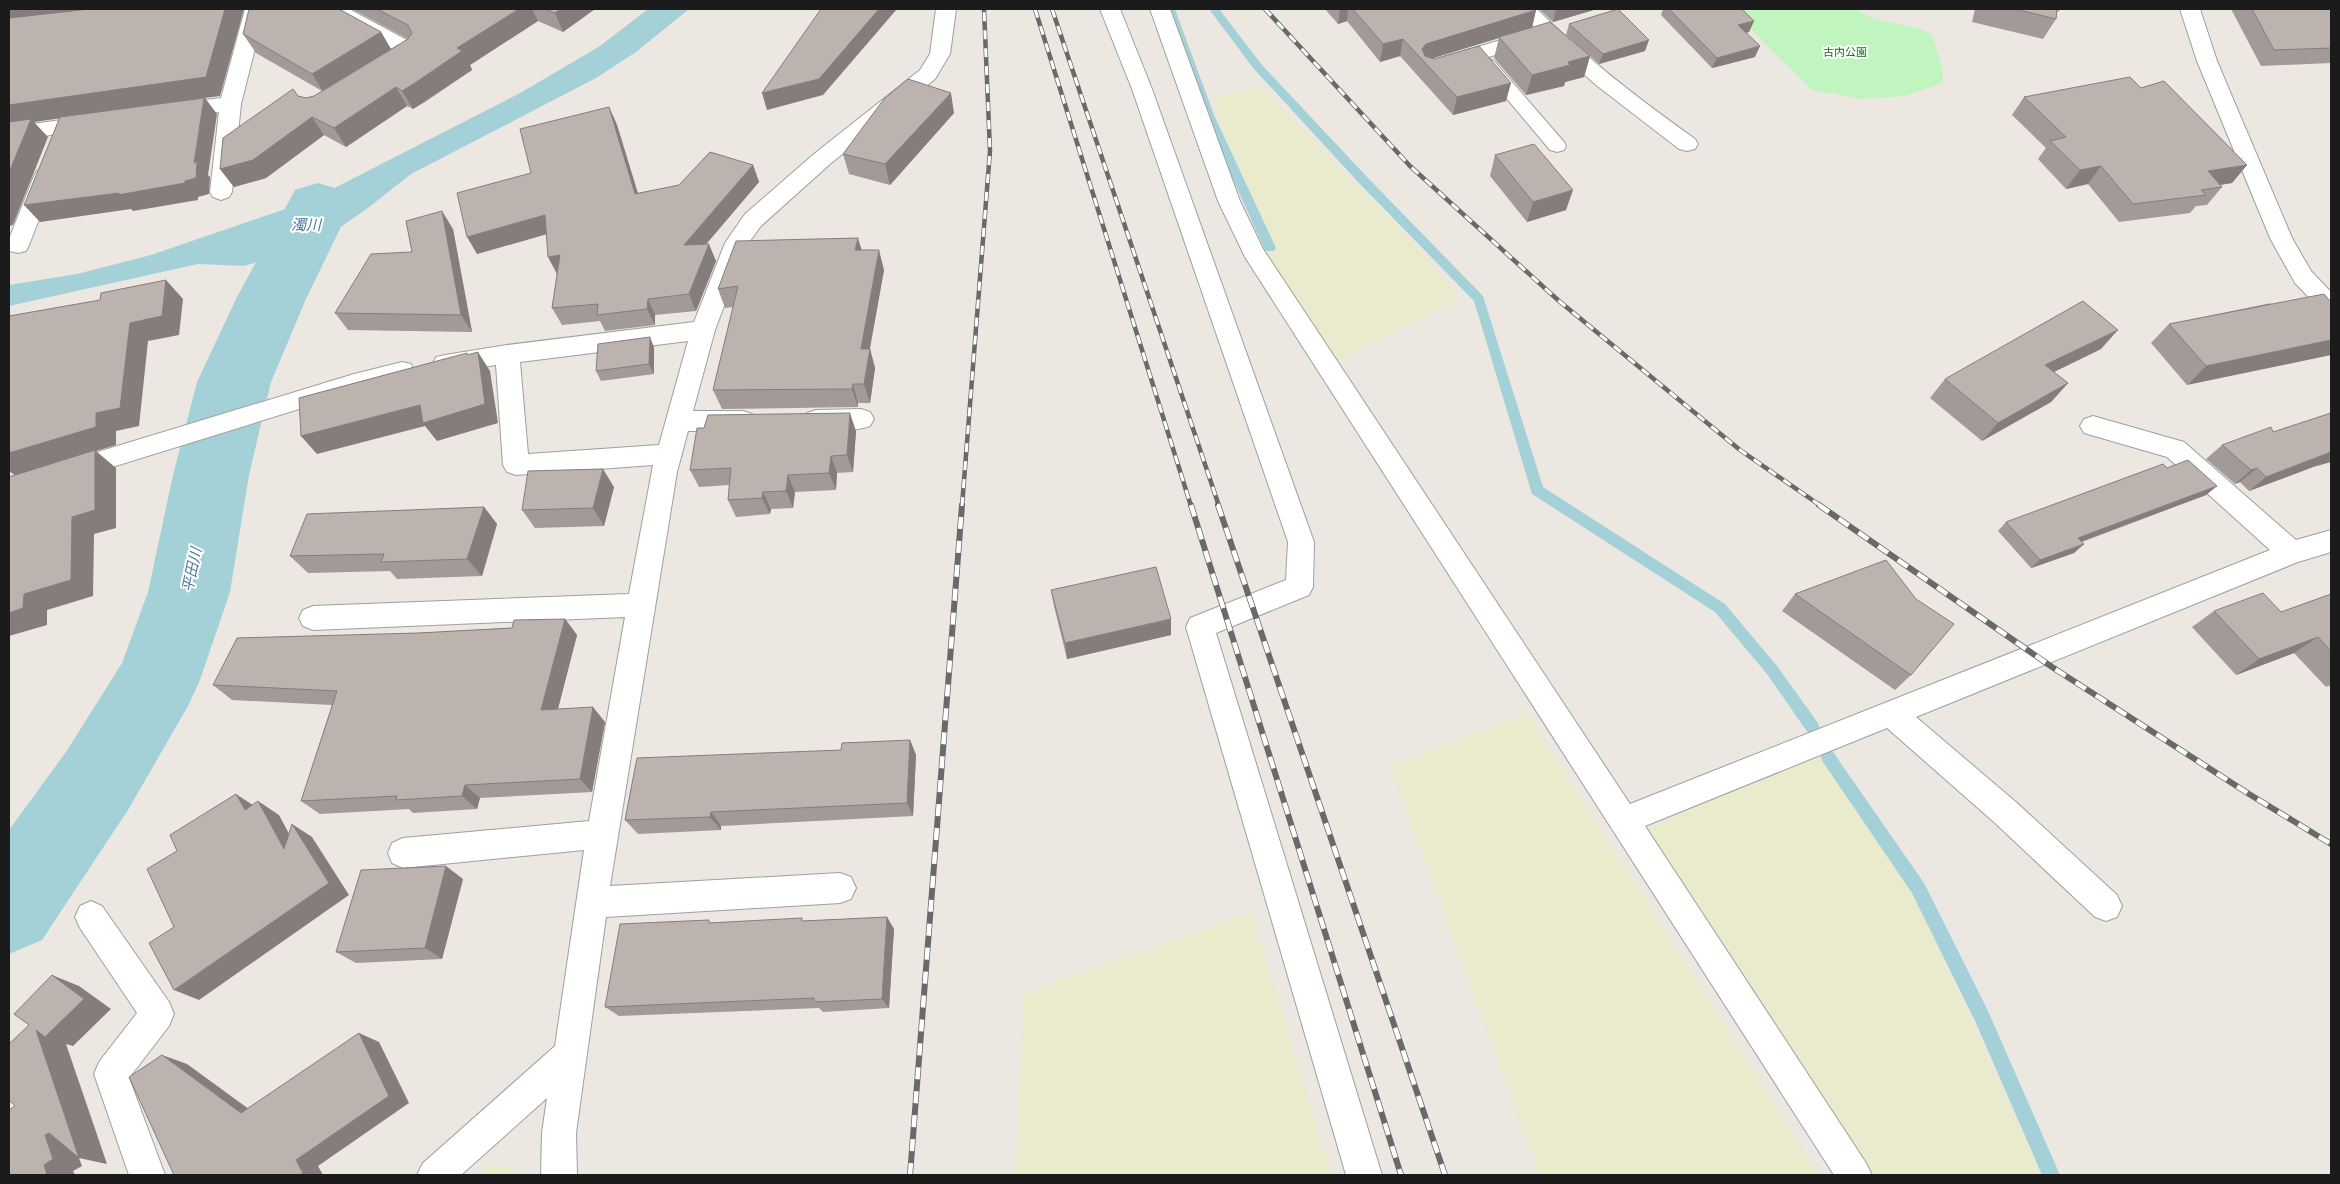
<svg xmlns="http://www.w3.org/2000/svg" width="2340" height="1184" viewBox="0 0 2340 1184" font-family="'Fira Sans','Noto Sans JP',sans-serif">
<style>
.farmland{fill:#eaeacd}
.park{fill:#c0f5bf}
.water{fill:#a4d1d8}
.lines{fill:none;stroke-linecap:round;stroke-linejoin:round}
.stream{fill:#a4d1d8;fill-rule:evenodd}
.river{fill:#a4d1d8;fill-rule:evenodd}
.lane-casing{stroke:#9f9f9f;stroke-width:2}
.street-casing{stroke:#9f9f9f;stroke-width:2}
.lane{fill:#fff;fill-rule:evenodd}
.street{fill:#fff;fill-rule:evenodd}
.rail-far1-casing{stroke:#696969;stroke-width:4.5}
.rail-casing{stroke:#696969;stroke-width:6}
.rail-far1{stroke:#fff;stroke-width:3;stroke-dasharray:9;stroke-linecap:butt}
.rail{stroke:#fff;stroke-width:4.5;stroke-dasharray:12;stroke-linecap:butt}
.wall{fill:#a29a96}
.shaded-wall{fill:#847d7a}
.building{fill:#bcb3ae;stroke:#847d7a}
.labels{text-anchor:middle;stroke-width:4;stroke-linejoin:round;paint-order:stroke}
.far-park-label{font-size:11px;fill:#137111;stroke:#fff}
.water-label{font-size:15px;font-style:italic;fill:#4b7b9d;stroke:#fff}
</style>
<rect width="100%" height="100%" fill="#ece7e1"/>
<path class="farmland" d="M1261 87 1425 255 1460 299 1338 362 1291 293 1258 238 1219 118 1214 97Z
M1527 713 1819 1175H1540L1390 766Z
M1817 753 1906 878 2042 1175H1866L1645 830Z
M1251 912 1331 1175H1016L1024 994Z
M488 1165 509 1167 510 1175H477Z"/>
<path class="park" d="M1730 9H1856L1874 19 1921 29 1932 35 1943 70 1942 83 1905 96 1862 99 1812 90Z"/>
<path class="water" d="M648 9H689L636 52 596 78 411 174 368 208 316 244 244 266 198 264 9 306V285L77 274 151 255 309 201 522 92 600 46Z"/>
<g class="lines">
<path class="stream" d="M1165 9H1175L1214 115 1276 248 1274 251H1266L1264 248 1204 115Z
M1209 9H1219L1262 65 1367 177 1483 296 1543 487 1725 604 1777 666 1818 723 1820 728 1818 733 1813 735 1808 733 1767 674 1715 612 1532 494 1474 301 1359 183 1254 69Z
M1828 750 1833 752 1924 883 1988 1011 2060 1175H2042L1976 1023 1912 893 1823 762 1821 757 1823 752Z"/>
<path class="river" d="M318 183 341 190 351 206 306 299 271 382 249 475 230 592 200 680 188 706 128 810 42 940 9 954V830L66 752 122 663 148 592 173 475 197 382 236 299 295 190Z"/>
<g class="lane-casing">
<path id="lane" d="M1488 59 1494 61 1564 142 1566 146 1564 150 1557 152 1550 150 1482 69 1479 65 1482 61Z"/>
</g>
<g class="street-casing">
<path id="street" d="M245 9H265L241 104 232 192 229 197 221 200 213 197 210 192 219 112 174 118 167 116 163 111 167 106 174 104 221 98Z
M325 9H349L418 46 421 51C414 62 396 72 383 69L380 64 383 59 396 51 328 13Z
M936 9H956L950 54 935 79 830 164 761 226 747 245 715 330 693 411H743L752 414 756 421 752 428 743 431H688L677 472 610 886 840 873 851 877 856 888 851 899 840 903 606 917 576 1133 577 1175H541L542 1133 547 1098 461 1175H417L423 1163 555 1046 584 850 403 868 392 863 388 853 392 843 403 838 589 821 625 617 313 630 303 626 299 618 303 610 313 606 629 594 653 465 516 475 507 472 503 465 496 365 445 373 436 371 433 364 436 357 445 355 507 345 694 322 725 243 745 214 814 154 920 70 930 54ZM688 341 659 445 528 454 520 362Z
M1100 9H1120L1152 89 1314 542 1313 587 1309 595 1216 633 1382 1175H1346L1186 627 1190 618 1286 580 1288 542 1132 89Z
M1150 9H1170L1240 201 1263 249 1630 804 2270 550 2167 457 2084 433 2080 426 2084 419 2093 416 2184 442 2296 540 2331 530V552L2298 562 1916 717 2017 803 2117 895 2122 906 2117 917 2106 921 2095 917 1995 823 1887 728 1645 826 1866 1163 1872 1175H1834L1245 257 1218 201Z
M1516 9H1537C1585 58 1639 99 1695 139L1698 144 1695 149 1687 151 1679 149 1596 85 1539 34 1541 37 1538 41 1455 68 1448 69 1441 68 1438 63 1441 58 1524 33 1531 31 1537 32Z
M2180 9H2200L2217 61 2292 238 2311 271 2331 292V315L2323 312 2295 283 2270 238 2197 61Z
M92 116 100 118 103 123 100 128 9 141V127Z
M45 169 53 171 56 176 29 245 26 251 18 253 10 251 9 239 34 176 37 171Z
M402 362 411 364 414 371 411 378 354 392 9 499V479L354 374Z
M861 409 870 412 874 419 870 426C852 432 825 433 807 427L803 420 807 413 816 410Z
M91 901 102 906 169 1002 174 1014 169 1026 129 1078 165 1175H129L94 1074 99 1062 137 1013 80 928 75 917 80 906Z"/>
</g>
<use href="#lane" class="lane"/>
<use href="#street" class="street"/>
<g class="rail-far1-casing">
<path id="rail-far1" d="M1035 9 1191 506
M1052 9 1219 506
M1265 9 1410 166 1559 301 1740 450 1821 506
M962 506 990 151 984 9"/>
</g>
<g class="rail-casing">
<path id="rail" d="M1191 505 1401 1175
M1218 505 1445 1175
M1819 505 2052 667 2249 794 2331 844
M910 1175 962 505"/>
</g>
<use href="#rail-far1" class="rail-far1"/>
<use href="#rail" class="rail"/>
</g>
<path class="wall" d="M352 9H595L563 32 538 21 470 65 472 70 425 102 413 109 407 106 346 147 324 135 266 178 234 187 220 169 298 96 306 98 314 96 322 91 256 53 243 34 381 32 391 49 408 39Z
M1325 9H1535L1536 10 1532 27 1590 56 1584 77 1565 82 1564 86 1526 95 1494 58 1499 38 1432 58 1506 101 1453 115 1400 56 1380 62 1347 21 1338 24Z
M1539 9H1597L1553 22Z
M1663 9H1742L1754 21 1749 32 1746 33 1755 57 1712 68 1661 15Z
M1975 9H2062L2057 12 2056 19 2043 39 1972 22Z
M2231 9H2331V63L2261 66Z
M1569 24 1645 51 1599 64 1566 35Z
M2141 88 2247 165 2232 183 2220 185 2222 187 2207 205 2196 206 2190 213 2119 222 2088 184 2066 189 2038 159 2046 148 2012 115 2024 97Z
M609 107 617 125 638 193 679 185 753 165 759 182 706 244 716 261 696 311 655 315V325L605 331 600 321 562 325 552 308 557 274 547 234 477 254 531 173Z
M954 113 890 185 849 174 843 154Z
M1495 155 1566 210 1527 222 1490 176Z
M453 229 472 332 348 330 335 313 412 252Z
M862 250 884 270 870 349 875 368 870 403H858V407L722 409 713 390 733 307 725 308 718 289Z
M2271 303 2187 385 2151 343 2169 324Z
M654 347V374L601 381 596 371Z
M2101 349 2054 372 2068 383 2051 402 1982 441 1930 398 1945 379Z
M856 431 853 472 837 473 836 490 795 492 793 508 771 509 770 514 736 517 728 500 729 485 699 487 690 470Z
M2273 432 2313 467 2249 491 2240 482 2235 484 2206 459 2222 445Z
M2167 468 2217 486 2206 495 2082 542 2084 544 2074 553 2031 568 1998 531 2006 522Z
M614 487 604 526 535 528 522 510Z
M484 507 497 524 482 576 397 579 390 571 308 573 290 556Z
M1051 590 1171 635 1067 659 1054 606Z
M1795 594 1916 599 1911 675 1895 690 1782 611Z
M2331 594V685L2326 687 2294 653 2236 675 2192 627 2214 611 2281 612Z
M565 619 577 635 558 709 605 722 592 792 480 798 477 809 413 813 409 809 320 814 301 801 332 705 232 700 213 685 418 633 512 628Z
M910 740 916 755 913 816 721 826V830L638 834 625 820 841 750Z
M463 879 442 959 356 963 336 952Z
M887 917 894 929 889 1008 823 1012 819 1008 619 1016 605 1007 712 923 804 921Z"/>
<path class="shaded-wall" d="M9 9H135L9 25Z
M225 9H244L220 96 205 98 217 114 208 175 210 177 209 194 198 197V200L133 211 131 209 40 222 24 205 185 181 194 163 204 98 34 122 48 137 13 225 9 226V105Z
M519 9H532L538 21 470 65 472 70 413 109 402 91 457 48Z
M561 9H595L563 32 555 13Z
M879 9H897L823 95 767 110 762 93Z
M1340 9H1348L1347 21 1338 24Z
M1556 9H1597L1553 22Z
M1536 10 1532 28 1499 37V38L1424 61 1422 49 1426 44Z
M1754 21 1749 32 1734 35 1738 25Z
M381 32 392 51 324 93 312 74Z
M1403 39 1400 56 1380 62 1383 44Z
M1649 40 1645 51 1599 64 1603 54Z
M1760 46 1755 57 1712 68 1717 58Z
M1590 56 1584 77 1565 82 1564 86 1526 95 1532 75 1568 62Z
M1511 83 1506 101 1453 115 1457 97Z
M396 87 407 106 346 147 334 128Z
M951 93 954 113 890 185 885 164Z
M609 107 617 125 643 211 635 194Z
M312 117 324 135 266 178 234 187 220 169Z
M753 165 759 182 691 262 684 245Z
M2247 165 2232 183 2193 189 2208 171Z
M2101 166 2088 184 2066 189 2080 170Z
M1573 190 1566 210 1527 222 1533 202Z
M442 211 453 229 472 332 461 315Z
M545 215 554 232 477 254 467 237Z
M858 238 864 258 855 250Z
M709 244 716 261 696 311 689 294Z
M879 250 884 270 866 368 861 349Z
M560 255 557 274 548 257Z
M166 280 183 299 179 335 148 341 139 426 116 431V445L96 451 116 468V528L94 534 93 596 47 610V625L9 636V613L24 594 72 517 9 471V453L96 413 130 323Z
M648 299 655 315V325L647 309Z
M2118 330 2101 349 2029 384 2045 365Z
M650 337 654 347V374L649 364Z
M2331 340V355L2187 385 2206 366Z
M870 349 875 368 870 403 864 384Z
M478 352 490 371 498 423 437 441 425 426 317 454 301 436Z
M2068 383 2051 402 1982 441 1998 423Z
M853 384 858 403V407L852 389Z
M850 413 856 431 853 472 847 455Z
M2331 452V462L2313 467 2249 491 2266 477Z
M831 456 837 473 836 490 829 473Z
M2257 468 2240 482 2235 484 2251 470Z
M603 469 614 487 604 526 593 508Z
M788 475 795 492 793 508 786 491Z
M2217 486 2206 495 2069 546 2078 538Z
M763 492 771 509 770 514 762 498Z
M484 507 497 524 482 576 467 559Z
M2084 544 2074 553 2031 568 2040 560Z
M565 619 577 635 554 724 541 710Z
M1171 619V635L1067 659 1065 643Z
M2318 637 2294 653 2236 675 2259 659Z
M593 707 605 722 592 792 580 779Z
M910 740 916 755 913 816 907 803Z
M465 785 480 798 477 809 462 796Z
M236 794 257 808 245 810Z
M258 801 279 815 304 862 284 849Z
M711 812 721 826V830L710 817Z
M292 824 312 837 349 895 199 1000 174 990 329 883Z
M446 866 463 879 442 959 425 948Z
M887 917 894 929 889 1008 882 999Z
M52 975 79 986 111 1009 73 1046 66 1044 107 1164 79 1158 82 1166 73 1171 75 1175H47L44 1165 45 1135 49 1133 36 1030Z
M359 1033 379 1042 409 1103 318 1166 323 1175H299L296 1160Z
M162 1055 187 1064 264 1120 241 1113Z"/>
<path class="building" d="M90 9H225L206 77 9 105V18Z
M249 9H339L381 32 312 74 243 34Z
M377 9H519L457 48 462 51 415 83 402 91 396 87 334 128 312 117 253 160 220 169 223 138 293 89 298 96 306 98 314 96 408 39 412 33 408 25Z
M545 9H561L555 13Z
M821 9H879L819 79 762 93Z
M1353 9H1535L1536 10 1426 44 1422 49 1425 56 1434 59 1479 46 1511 83 1457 97 1403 39 1383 44Z
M1618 9 1649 40 1603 54 1569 24Z
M1669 9H1742L1754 21 1738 25 1760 46 1717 58Z
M2015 9H2057L2056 19Z
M2252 9H2331V48L2274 50Z
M1550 22 1590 56 1568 62 1570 65 1532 75 1499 37Z
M2130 77 2141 88 2164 81 2247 165 2208 171 2222 187 2201 190 2206 195 2133 204 2101 166 2080 170 2050 141 2066 137 2024 97Z
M908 79 951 93 885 164 843 154 884 99Z
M204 98 194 163 197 161 196 178 185 181V183L118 195 119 193 24 205 60 117Z
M609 107 635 194 679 185 710 152 753 165 684 245 709 244 689 294 648 299 647 309 597 315 598 304 552 308 560 255 548 257 545 215 467 237 457 193 531 173 520 129Z
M31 119 9 173V122Z
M1534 144 1573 190 1533 202 1495 155Z
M442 211 461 315 335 313 371 254 412 252 406 221Z
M858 238 855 250H879L861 349H870L864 384H853L852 389 713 390 738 286 718 289 736 241Z
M166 280 162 316 130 323 120 408 96 413V427L9 453V316L100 300 101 293Z
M2324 294 2331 302V340L2206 366 2169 324Z
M2083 301 2118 330 2045 365 2068 383 1998 423 1945 379Z
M650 337 649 364 596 371 598 344Z
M478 352 485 404 423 423 420 405 301 436 299 398 467 353V355Z
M850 413 847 455 831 456 829 473 788 475 786 491 763 492 762 498 728 500 731 468 690 470 697 428H704L708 415Z
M2331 413V452L2266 477 2257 468 2251 470 2222 445 2271 427 2273 432Z
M95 450V510L72 517 71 580 24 594 23 608 9 613V477Z
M2188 460 2217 486 2078 538 2084 544 2040 560 2006 522 2163 464 2167 468Z
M603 469 593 508 522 510 528 471Z
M484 507 467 559 381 562 384 554 290 556 307 514Z
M1886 560 1916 599 1954 624 1911 675 1795 594Z
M1156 567 1171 619 1065 643 1051 590Z
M2263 593 2281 612 2331 594V651L2318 637 2259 659 2214 611Z
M565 619 541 710 593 707 580 779 465 785 462 796 396 800 397 796 301 801 337 691 213 685 237 638 418 633 512 628 514 620Z
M910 740 907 803 711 812 710 817 625 820 637 758 841 750 842 743Z
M236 794 245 810 258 801 284 849 292 824 329 883 174 990 149 943 174 927 147 869 177 851 170 835Z
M446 866 425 948 336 952 361 870Z
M887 917 882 999 814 1002V998L605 1007 620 924 709 920V923L802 918V921Z
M52 975 84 999 45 1037 36 1030 79 1158 49 1133 45 1135 53 1159 44 1165 47 1175H9V1110L15 1106 9 1100V1044L29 1025 14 1014Z
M359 1033 389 1096 296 1160 303 1173 299 1175H174L129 1077 162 1055 241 1113Z"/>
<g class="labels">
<g class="far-park-label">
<text x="1845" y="56">古内公園</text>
</g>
<g class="water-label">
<text x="306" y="230">濁川</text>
<text transform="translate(192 570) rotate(-78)" y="5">平田川</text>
</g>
</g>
<rect width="2340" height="1184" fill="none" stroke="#1b1b1b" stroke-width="20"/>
</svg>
